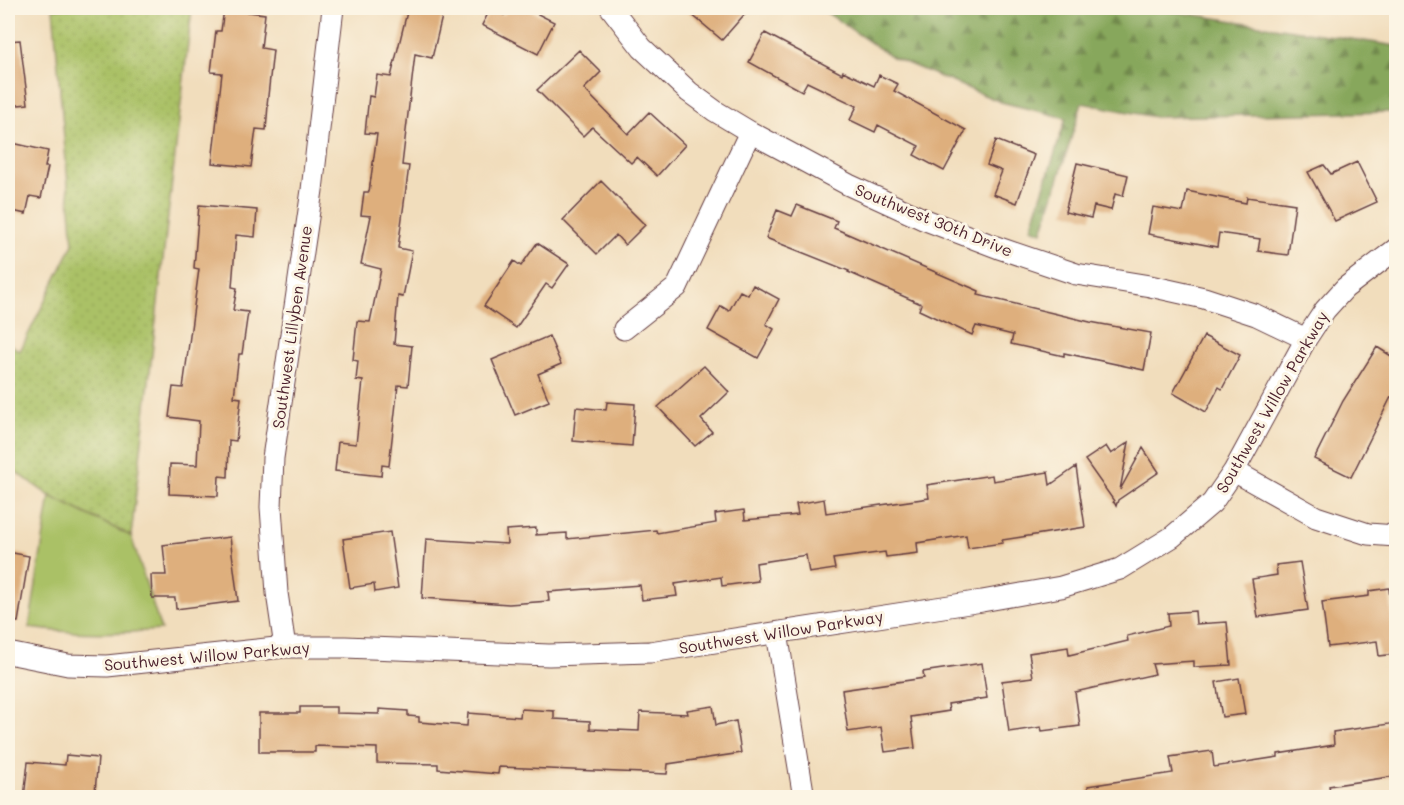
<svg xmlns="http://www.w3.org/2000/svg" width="1404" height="805" viewBox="0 0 1404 805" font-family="Mali,sans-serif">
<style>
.green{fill:#aac166;stroke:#7a7048;stroke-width:1.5}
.forest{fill:url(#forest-firs);stroke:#686343;stroke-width:1.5}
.park{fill:url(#park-dots);stroke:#7a7048;stroke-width:1.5}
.building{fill:#deaf7d}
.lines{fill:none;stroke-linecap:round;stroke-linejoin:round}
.minor-casing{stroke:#633c41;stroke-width:23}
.minor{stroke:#fff;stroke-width:21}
.labels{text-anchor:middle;stroke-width:6;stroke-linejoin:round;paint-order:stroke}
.street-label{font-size:16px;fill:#4a1f2b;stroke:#fcf5e5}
</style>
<defs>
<pattern id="forest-firs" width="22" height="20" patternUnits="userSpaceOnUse" patternTransform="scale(1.5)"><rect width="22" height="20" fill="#87a75b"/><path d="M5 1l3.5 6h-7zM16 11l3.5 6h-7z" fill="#70874b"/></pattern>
<pattern id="park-dots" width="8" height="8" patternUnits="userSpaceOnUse" patternTransform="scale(1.5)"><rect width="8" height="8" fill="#aac166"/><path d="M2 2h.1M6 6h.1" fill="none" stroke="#94a559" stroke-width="1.8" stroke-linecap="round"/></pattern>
</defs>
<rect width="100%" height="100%" fill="#fcf5e5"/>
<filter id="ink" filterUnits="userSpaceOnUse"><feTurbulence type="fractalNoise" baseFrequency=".0167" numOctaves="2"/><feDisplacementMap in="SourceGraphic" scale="12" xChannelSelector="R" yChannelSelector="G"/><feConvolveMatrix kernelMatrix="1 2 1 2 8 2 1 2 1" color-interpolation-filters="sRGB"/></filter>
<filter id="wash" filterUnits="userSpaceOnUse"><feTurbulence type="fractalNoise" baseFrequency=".008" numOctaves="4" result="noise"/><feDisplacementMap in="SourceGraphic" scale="24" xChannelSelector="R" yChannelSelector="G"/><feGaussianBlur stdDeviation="1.35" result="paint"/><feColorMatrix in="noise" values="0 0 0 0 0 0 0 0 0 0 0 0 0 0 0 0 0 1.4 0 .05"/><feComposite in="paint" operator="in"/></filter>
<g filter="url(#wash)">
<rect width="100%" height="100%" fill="#f1ddbc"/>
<path class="green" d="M50 496 131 536 161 630C116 634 74 634 29 628Z"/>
<path class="forest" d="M820 8H1151L1396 46V112L1155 117 1082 103 1042 232 1031 228 1066 118 1001 102 892 57Z"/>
<path class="park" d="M53 8H192L131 536 50 496 8 466V373L11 366 8 363V343L20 351 73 244Z"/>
<g id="blocks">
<path class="building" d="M408 8H444L432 58 415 54 402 165 409 166 398 248 412 251 403 297 398 296 394 344 412 346 408 386 398 385 389 466 382 465 381 476 335 471 338 442 356 444 363 381 356 380 358 361 353 360 357 321 370 322 381 269 361 264 371 216 361 215 364 192H369L377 134 365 133 369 96 374 97 377 75 391 77Z
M491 8 504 15 508 8H526L554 22 538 54 482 25Z
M684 8H750L722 40Z
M224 9 265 14 261 48 273 50 267 105H268L266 130 256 129 251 167 212 163 222 73 211 72 216 31H221Z
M765 33 842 74 843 71 874 86 879 75 898 84 894 91 966 130 944 171 914 155 919 146 878 125 875 132 850 120 857 106 807 82 802 91 749 62Z
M20 40 28 104 8 106V41Z
M579 50 601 72 584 89 628 134 649 112 685 145 657 176 637 157 631 163 592 127 583 136 537 90Z
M996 140 1034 155 1017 203 993 194 1002 171 987 165Z
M8 142 48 151 45 167H48L41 198 30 196 26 214 8 210Z
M1357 162 1377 202 1335 221 1308 172 1324 165 1331 174Z
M1077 163 1128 175 1123 196 1115 194 1111 210 1094 206 1091 218 1065 212Z
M601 181 645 225 625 245 616 235 597 254 563 220Z
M1187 191 1246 203 1247 197 1295 204 1288 255 1258 251 1260 239 1219 233 1217 247 1148 234 1153 207 1183 212Z
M199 205 257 210 255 237 236 235 232 287 237 288 233 310 248 312 242 354H239L234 397 241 398 236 441 229 440 228 477 219 476 218 496 169 494 170 464 197 465 199 421 169 417 173 387 183 388 199 269 194 268Z
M797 205 837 221 834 228 979 291 978 295 1090 322 1151 333 1144 370 1064 353V356L1011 344 1013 335 976 326 972 335 919 310 921 304 848 272 849 271 766 238 777 210 792 216Z
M537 243 569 264 552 288 546 284 516 328 484 306 514 261 521 266Z
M753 285 779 299 766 324 774 329 758 358 708 330 721 306 729 311 740 291 748 295Z
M549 336 561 364 538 374 549 401 515 415 492 360Z
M1204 336 1240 355 1222 389 1219 387 1206 412 1173 393Z
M1377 347 1396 359V400L1391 397 1351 477 1314 459 1343 401Z
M704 366 729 392 701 419 712 432 695 446 658 407Z
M607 402 635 404 632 446 573 441 576 407 606 410Z
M1129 442 1120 490 1143 448 1159 472 1118 500 1116 506 1114 502 1113 503 1114 501 1085 460 1106 446 1111 454Z
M1076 467 1085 527 1002 540 1003 543 968 548 966 535 917 543 918 553 886 557 885 552 833 559 835 569 809 573 806 555 756 563 758 581 722 586 721 577 675 584 677 596 642 600 640 585 548 592 549 601 509 604 422 598 426 539 507 544 506 530 536 528V535L567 533V539L656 530 657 533 716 523 715 514 744 510 745 520 798 515 796 504 824 499 826 513 929 498 927 485 992 475 993 481 1048 472 1050 485Z
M390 532 398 588 375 592 374 584 350 588 343 539Z
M230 537 238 601 176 609 175 598H152L151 575H166L163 545Z
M8 552 29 556 18 622H8Z
M1300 562 1308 610 1258 617 1252 579 1277 575 1276 565Z
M1389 588 1396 654 1379 656 1377 641 1328 647 1322 602 1369 596V591Z
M1195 611 1196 624 1227 622 1231 665 1194 667V661L1152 664 1155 674 1075 692 1080 726 1042 731 1041 727 1009 732 1002 681 1033 677 1029 653 1068 647 1069 655 1128 641 1127 636 1169 626 1168 613Z
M982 663 987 698 948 704 949 711 911 717 915 748 885 752 881 727 848 732 842 690 924 678 923 672Z
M1239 678 1245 714 1222 717 1216 682Z
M713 706 716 725 736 721 741 753 668 764 667 774 499 767 498 774 438 769V764L377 763V748L315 746V752H259V713H300V707H336V713L379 714V709L408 711V716L419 717V722L467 726 468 713 520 717 521 709 554 711V719L590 721V729L639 731 640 712 688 714 687 710Z
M1396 723V776L1329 786 1330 791 1287 798H1088V786L1173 773 1170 757 1212 751 1214 767 1278 757V754L1334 745 1333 732Z
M66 755 98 758 95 792 78 791 77 798H24L28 762 65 765Z"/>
</g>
</g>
<g filter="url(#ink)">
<use href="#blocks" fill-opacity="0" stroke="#633c41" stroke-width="1.5"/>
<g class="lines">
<g class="minor-casing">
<path id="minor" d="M611 8 642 48 689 92 715 111 750 132 849 185 923 219 999 248 1076 274 1150 286 1204 298 1256 315 1306 339
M624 329 677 287 750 132
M1234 471 1316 517 1368 534 1396 536
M777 633 804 798
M285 647 277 593 271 507 273 458 312 190 333 8
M8 653 68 665 107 666 285 647H345L549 655 650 652 982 601 1061 587 1120 569 1172 537 1212 503 1234 471 1306 339 1325 310 1345 288 1396 249"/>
</g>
<use href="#minor" class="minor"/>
</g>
</g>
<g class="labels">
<g class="street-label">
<text transform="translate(934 220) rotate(22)" y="6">Southwest 30th Drive</text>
<text transform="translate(292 327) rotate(-82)" y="6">Southwest Lillyben Avenue</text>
<text transform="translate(1272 402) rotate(-60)" y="6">Southwest Willow Parkway</text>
<text transform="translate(781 632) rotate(-9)" y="6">Southwest Willow Parkway</text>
<text transform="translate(207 656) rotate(-5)" y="6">Southwest Willow Parkway</text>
</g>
</g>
<rect width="1404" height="805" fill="none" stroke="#fcf5e5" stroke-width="30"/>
</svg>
